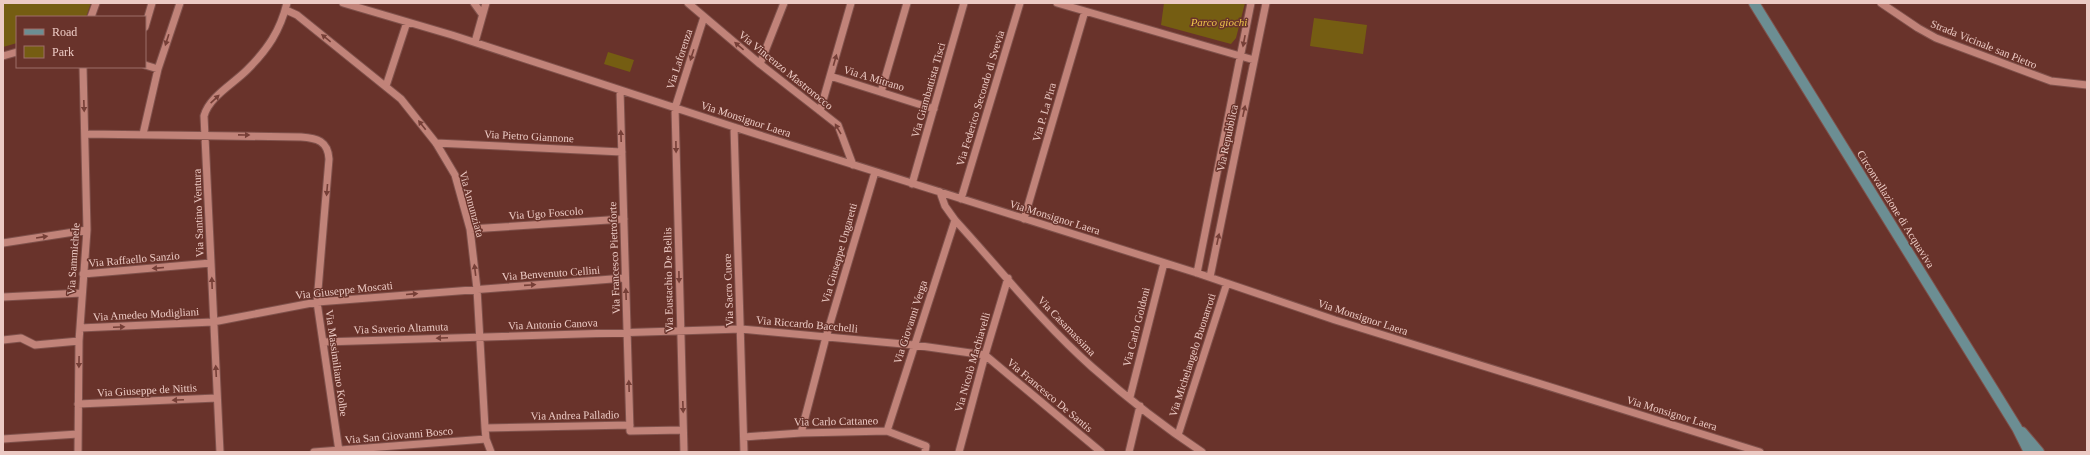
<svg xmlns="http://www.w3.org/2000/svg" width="2090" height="455" viewBox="0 0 2090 455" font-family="Georgia,serif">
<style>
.green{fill:#755d12}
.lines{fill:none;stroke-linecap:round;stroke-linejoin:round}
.minor-casing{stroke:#7f514b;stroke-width:9}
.major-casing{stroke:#7f514b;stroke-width:12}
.minor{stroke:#c18379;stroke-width:7}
.major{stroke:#6c8e93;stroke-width:10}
.oneway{fill:#763f37}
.labels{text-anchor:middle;stroke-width:3;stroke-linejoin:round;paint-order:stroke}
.park-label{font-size:11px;font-style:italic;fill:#edc44a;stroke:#69332b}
.street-label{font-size:11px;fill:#eccac4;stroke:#69332b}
</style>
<rect width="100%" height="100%" fill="#69332b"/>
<path class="green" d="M3 3H91L86 17H17V43L3 47Z
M1164 3H1245L1236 38 1231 44 1161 25Z
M1314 18 1367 25 1363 54 1310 46Z
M608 52 634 60 630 72 604 64Z"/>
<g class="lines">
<g class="minor-casing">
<path id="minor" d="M343 3 452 35 734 127 1197 273 1335 320 1760 452
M474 3 482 14
M688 3 760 64 838 125 853 165
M1057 3 1254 60
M1881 3 1918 28 1936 38 2051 81 2087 85
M286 10 297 15 401 99 436 143 455 175 470 229 477 289 485 428 486 439 491 452
M91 17 96 3
M145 27 152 3
M475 42 486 3
M3 56 17 52
M760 64 784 3
M145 65 158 69
M830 76 934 109
M386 86 407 22
M620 90 630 431 683 430
M881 92 907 3
M820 111 851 3
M734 127 744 452
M85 134 301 137C317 138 328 141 329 159L317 302 339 451
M143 134 158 69 180 3
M436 143 622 152
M912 184 964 3
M940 192 945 206 955 220C1000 269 1042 323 1092 367 1126 397 1164 427 1202 452
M961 199 1020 3
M1024 219 1085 11
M470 229 624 219
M3 243 87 230
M1197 273 1251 3
M83 274 211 263
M1210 277 1266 3
M3 297 82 293
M80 328 213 322 317 302 625 278
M3 340 21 338 35 345 79 341
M323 342 741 329 914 345 985 355 1101 452
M1130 397 1164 263
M78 404 217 398
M485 428 630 425
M887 431 955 220
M801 433 826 337 875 172
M1178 435 1227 283
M744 437 801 433 887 431 926 446 925 452
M3 439 78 434
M78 452 79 341 87 230 83 67
M220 452 204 116C209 97 233 84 247 70 268 49 280 31 287 3
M314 452 486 439
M684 452 675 108 704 17
M959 452 985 355 1008 278
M1129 452 1140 406"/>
</g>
<g class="major-casing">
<path id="major" d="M1754 3 2017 428 2029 452
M2022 432 2039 452"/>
</g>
<use href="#minor" class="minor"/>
<use href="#major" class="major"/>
</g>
<defs><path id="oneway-solid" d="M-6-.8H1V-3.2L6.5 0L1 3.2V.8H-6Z"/></defs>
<g class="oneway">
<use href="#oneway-solid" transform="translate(326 38) rotate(-141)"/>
<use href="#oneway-solid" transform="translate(167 40) rotate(108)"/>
<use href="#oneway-solid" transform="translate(1244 41) rotate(101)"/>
<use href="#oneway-solid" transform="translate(739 46) rotate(-140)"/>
<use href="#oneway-solid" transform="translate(692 55) rotate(108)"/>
<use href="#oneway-solid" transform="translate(835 60) rotate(-74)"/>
<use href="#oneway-solid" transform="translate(215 99) rotate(-43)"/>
<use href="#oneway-solid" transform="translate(84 106) rotate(88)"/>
<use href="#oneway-solid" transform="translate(1244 111) rotate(-78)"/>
<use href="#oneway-solid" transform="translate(422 125) rotate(-128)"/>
<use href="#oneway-solid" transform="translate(838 129) rotate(-120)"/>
<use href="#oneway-solid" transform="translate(244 135) rotate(1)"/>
<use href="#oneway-solid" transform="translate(621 136) rotate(-92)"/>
<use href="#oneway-solid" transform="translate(676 147) rotate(89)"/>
<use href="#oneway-solid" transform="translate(327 190) rotate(95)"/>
<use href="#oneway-solid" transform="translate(42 237) rotate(-9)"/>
<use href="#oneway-solid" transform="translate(1218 239) rotate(-78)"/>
<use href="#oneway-solid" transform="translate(158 268) rotate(175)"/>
<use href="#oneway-solid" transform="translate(475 270) rotate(-97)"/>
<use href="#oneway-solid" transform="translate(679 277) rotate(89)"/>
<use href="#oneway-solid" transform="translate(212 283) rotate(-92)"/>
<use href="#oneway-solid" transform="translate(530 285) rotate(-4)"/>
<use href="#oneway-solid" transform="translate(412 294) rotate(-5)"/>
<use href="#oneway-solid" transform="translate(626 294) rotate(-92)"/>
<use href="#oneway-solid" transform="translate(119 327) rotate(-3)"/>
<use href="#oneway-solid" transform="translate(442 338) rotate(178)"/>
<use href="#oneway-solid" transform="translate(79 362) rotate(91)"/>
<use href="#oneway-solid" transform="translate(216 371) rotate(-93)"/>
<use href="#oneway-solid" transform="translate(629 386) rotate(-92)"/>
<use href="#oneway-solid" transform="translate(178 400) rotate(177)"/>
<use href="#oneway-solid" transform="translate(683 407) rotate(88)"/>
</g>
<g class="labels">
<g class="park-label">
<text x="1219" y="26">Parco giochi</text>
</g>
<g class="street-label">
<text transform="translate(1984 44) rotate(22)" y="4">Strada Vicinale san Pietro</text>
<text transform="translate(679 59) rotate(-72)" y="4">Via Laforenza</text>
<text transform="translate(786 70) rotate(39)" y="4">Via Vincenzo Mastrorocco</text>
<text transform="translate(874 78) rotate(17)" y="4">Via A Mitrano</text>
<text transform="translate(928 90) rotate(-74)" y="4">Via Giambattista Tisci</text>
<text transform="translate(980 98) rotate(-73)" y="4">Via Federico Secondo di Svevia</text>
<text transform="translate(1044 112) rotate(-74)" y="4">Via P. La Pira</text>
<text transform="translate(746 119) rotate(18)" y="4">Via Monsignor Laera</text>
<text transform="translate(529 136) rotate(3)" y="4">Via Pietro Giannone</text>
<text transform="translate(1227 138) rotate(-78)" y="4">Via Repubblica</text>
<text transform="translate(472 204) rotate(75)" y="4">Via Annunziata</text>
<text transform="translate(1896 209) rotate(58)" y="4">Circonvallazione di Acquaviva</text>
<text transform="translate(198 213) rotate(-92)" y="4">Via Santino Ventura</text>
<text transform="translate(546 213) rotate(-4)" y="4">Via Ugo Foscolo</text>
<text transform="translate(1055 217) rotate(17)" y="4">Via Monsignor Laera</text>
<text transform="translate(839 253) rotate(-74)" y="4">Via Giuseppe Ungaretti</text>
<text transform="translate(614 258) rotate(-92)" y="4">Via Francesco Pietroforte</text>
<text transform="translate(73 259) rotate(-86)" y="4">Via Sammichele</text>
<text transform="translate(134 259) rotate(-5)" y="4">Via Raffaello Sanzio</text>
<text transform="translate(551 273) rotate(-4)" y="4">Via Benvenuto Cellini</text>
<text transform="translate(668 280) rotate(-91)" y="4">Via Eustachio De Bellis</text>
<text transform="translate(344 290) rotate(-6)" y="4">Via Giuseppe Moscati</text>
<text transform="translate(728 290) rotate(-92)" y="4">Via Sacro Cuore</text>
<text transform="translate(146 314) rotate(-3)" y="4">Via Amedeo Modigliani</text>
<text transform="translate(1363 317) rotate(18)" y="4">Via Monsignor Laera</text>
<text transform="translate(910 322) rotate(-72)" y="4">Via Giovanni Verga</text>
<text transform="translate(553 324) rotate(-2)" y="4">Via Antonio Canova</text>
<text transform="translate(807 324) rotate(5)" y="4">Via Riccardo Bacchelli</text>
<text transform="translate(1067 326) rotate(46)" y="4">Via Casamassima</text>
<text transform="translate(1136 327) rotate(-76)" y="4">Via Carlo Goldoni</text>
<text transform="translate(401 328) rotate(-2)" y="4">Via Saverio Altamuta</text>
<text transform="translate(1192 355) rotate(-72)" y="4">Via Michelangelo Buonarroti</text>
<text transform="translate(972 362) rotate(-74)" y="4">Via Nicolò Machiavelli</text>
<text transform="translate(337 363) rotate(82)" y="4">Via Massimiliano Kolbe</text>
<text transform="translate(147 390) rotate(-3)" y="4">Via Giuseppe de Nittis</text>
<text transform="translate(1050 395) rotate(40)" y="4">Via Francesco De Santis</text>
<text transform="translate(1672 413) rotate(17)" y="4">Via Monsignor Laera</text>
<text transform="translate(575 415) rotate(-1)" y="4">Via Andrea Palladio</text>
<text transform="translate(836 421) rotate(-1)" y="4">Via Carlo Cattaneo</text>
<text transform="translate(399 435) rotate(-5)" y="4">Via San Giovanni Bosco</text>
</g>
</g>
<rect width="2090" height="455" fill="none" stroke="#eccac4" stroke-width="8"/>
<rect x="16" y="16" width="130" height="52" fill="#69332b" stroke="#9d6f68"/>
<rect x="24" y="29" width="20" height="6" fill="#6c8e93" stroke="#9d6f68"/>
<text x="52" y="36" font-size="12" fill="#eccac4">Road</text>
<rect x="24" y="46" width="20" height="12" fill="#755d12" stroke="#9d6f68"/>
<text x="52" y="56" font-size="12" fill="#eccac4">Park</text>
</svg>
